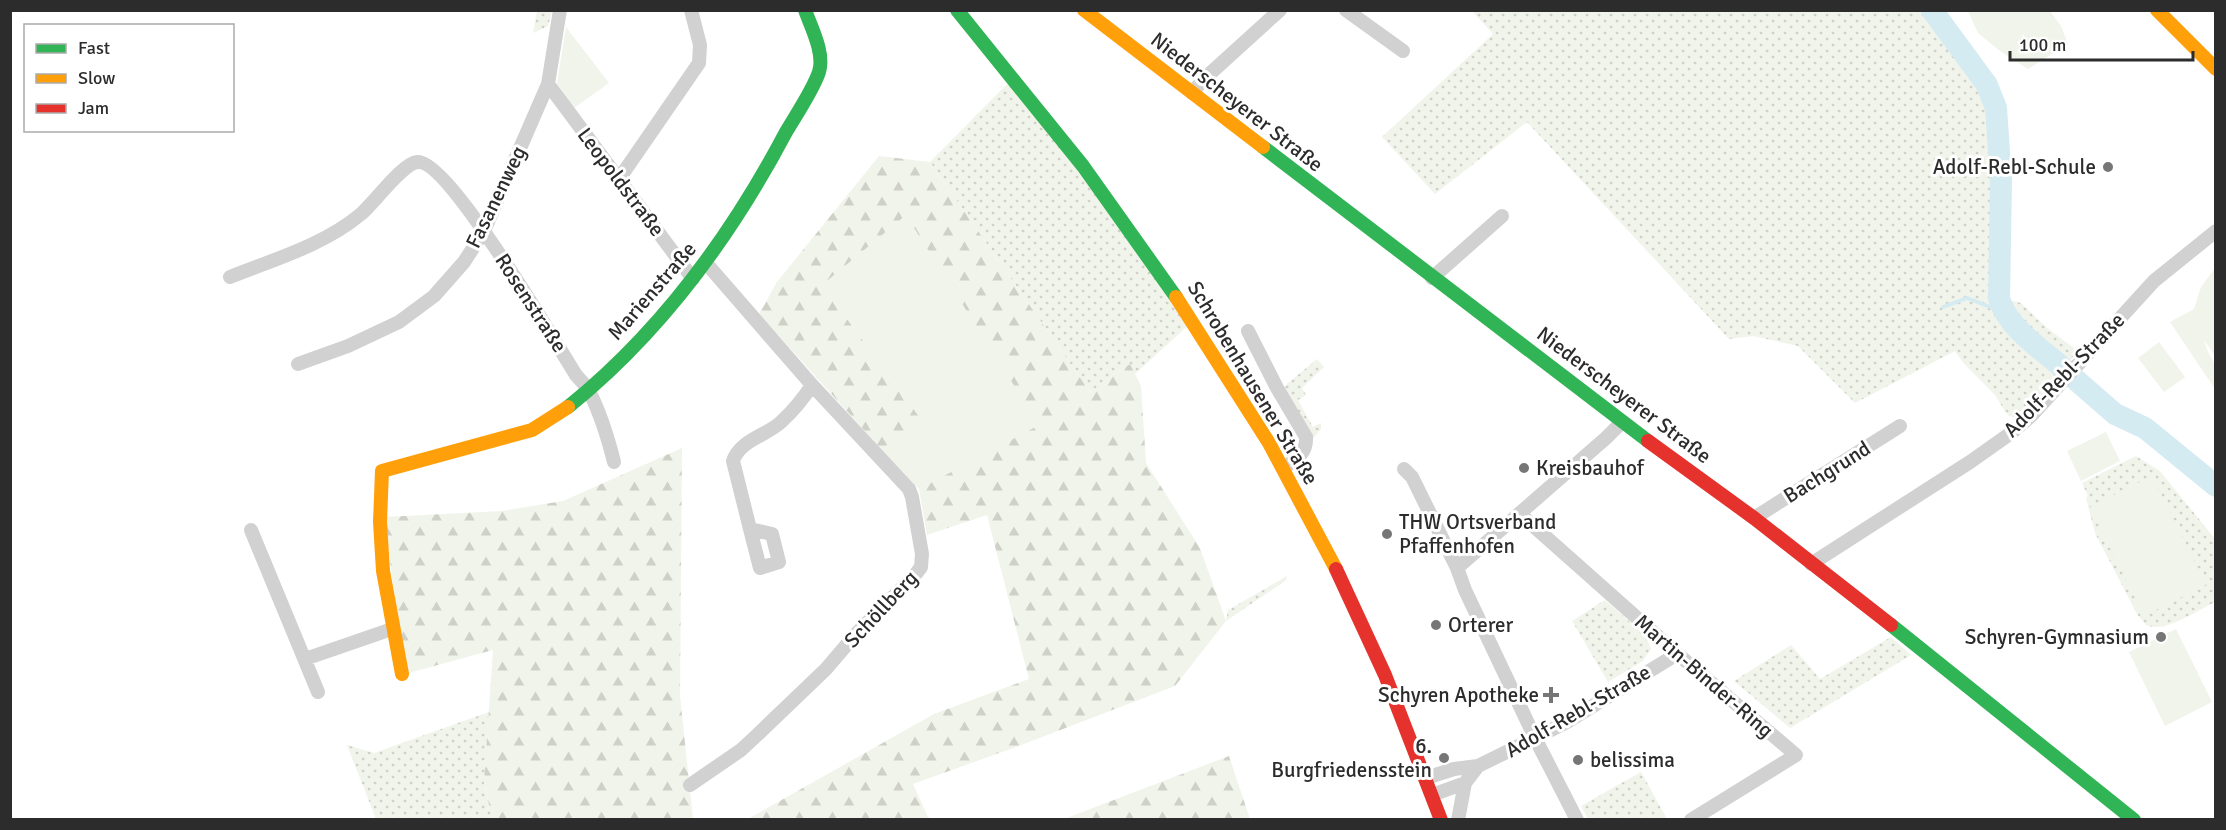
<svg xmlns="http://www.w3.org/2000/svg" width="2226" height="830" viewBox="0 0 2226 830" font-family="Signika,sans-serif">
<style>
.grass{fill:url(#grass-dots)}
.forest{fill:url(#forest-firs)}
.green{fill:#f1f4ea}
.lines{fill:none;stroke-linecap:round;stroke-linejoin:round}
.stream{stroke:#d5ebf2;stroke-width:4}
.river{stroke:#d5ebf2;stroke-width:22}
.street{stroke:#d1d1d1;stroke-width:14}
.fast{stroke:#30b455;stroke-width:14}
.slow{stroke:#ff9f0a;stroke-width:14}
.jam{stroke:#e5322d;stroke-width:14}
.poi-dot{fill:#767676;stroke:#fff;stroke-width:2}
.labels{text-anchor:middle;stroke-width:6;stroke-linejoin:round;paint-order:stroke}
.street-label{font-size:21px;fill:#2c2c2c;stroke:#fff}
.poi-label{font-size:21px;fill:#2c2c2c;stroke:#fff;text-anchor:end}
</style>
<defs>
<pattern id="grass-dots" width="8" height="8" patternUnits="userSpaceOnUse" patternTransform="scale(1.5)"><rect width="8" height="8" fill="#f1f4ea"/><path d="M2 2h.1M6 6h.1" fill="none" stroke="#cfd1c9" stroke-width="1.8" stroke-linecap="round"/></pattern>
<pattern id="forest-firs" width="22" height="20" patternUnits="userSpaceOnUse" patternTransform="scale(1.5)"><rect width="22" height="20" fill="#f1f4ea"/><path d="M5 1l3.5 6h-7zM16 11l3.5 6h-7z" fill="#cfd1c9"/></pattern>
</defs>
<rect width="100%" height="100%" fill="#fff"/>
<path class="grass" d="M537 11H552L548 26 533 33Z
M1472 11H1946L1997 89 2006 299 2021 303 2047 328 2078 351 2021 417 2009 416C2002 409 1999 399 1992 392 1978 377 1966 368 1955 351L1855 403 1798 346 1754 336 1729 339 1527 122 1435 194 1382 137 1493 34Z
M1014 77 1193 321 1135 374 1130 364 1090 392 930 162Z
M1317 359 1324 367 1302 388 1306 395 1298 400 1313 427 1321 423V429L1312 440 1281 389Z
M2136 456 2160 471 2215 539V602C2198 610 2164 634 2146 625L2137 614 2095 533 2086 498 2088 496 2082 483Z
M1287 576 1285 581 1226 621 1228 610Z
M1605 600 1646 636 1651 649 1643 661 1608 682 1572 621Z
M1891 637 1911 655 1790 728 1734 681 1791 645 1820 679Z
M489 712 484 781 492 819H376L347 745 374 753Z
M1641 772 1667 819H1588L1581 806Z"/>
<path class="forest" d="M879 156 930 162 1090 392 1130 364 1141 386 1146 463 1200 548 1226 621 1175 686 1016 747 913 784 929 819 746 820 934 714 1029 679 987 515 927 535 919 489 1038 425 822 285 921 419 882 450 759 314 777 282Z
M682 448 680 696 693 819H492L484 781 493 650 405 674 384 517 502 511 563 501Z
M1229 756 1250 819H1064Z"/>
<path class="green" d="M1968 11H2050L2061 26 2068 44 2028 69 2000 51 1978 33Z
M566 27 609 83 574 108 557 83Z
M906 215 1039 425 919 489 882 450 921 419 822 285Z
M2215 268V356L2204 340 2208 352 2215 364V389L2170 322 2194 309 2201 287Z
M2159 342 2185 377 2164 392 2138 358Z
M2106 432 2120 461 2081 481 2067 451Z
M2152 476 2206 585 2144 616 2090 507Z
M2176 629 2212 702 2165 726 2129 652Z"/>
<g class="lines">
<path class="stream" d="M1943 307 1967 298 2003 312"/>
<path class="river" d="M1932 10 1987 85 1996 108 2001 180 1999 299C2009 329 2040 348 2063 368
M2076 380 2115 414 2145 428 2216 486"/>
<path class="street" d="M1346 10 1403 51
M548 84 693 279
M1192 93 1204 79 1280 10
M619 179 699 63 700 45 691 10
M230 277C275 259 324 245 361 214 375 202 402 164 417 162 447 158 557 345 576 375 581 381 587 386 590 393 601 415 608 438 614 462
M1432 278 1502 216
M1248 331 1277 388 1306 437C1307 454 1296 460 1283 468
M298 364 348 346 399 322 434 296 464 262 484 231 548 84 560 10
M1404 469 1412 477 1457 568 1465 590 1535 738 1577 820
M1520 514 1681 657 1796 755 1691 820
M1754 518 1900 426
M750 529 733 461C740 440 766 436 781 422 793 411 803 399 812 385
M750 529 772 534 779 562 760 568Z
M251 530 318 692
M1811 564 1970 462 2011 433 2031 416 2154 281 2216 231
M1457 568 1606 438 1622 422
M305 659 392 629
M1426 778 1454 769 1478 766 1535 738 1567 722 1677 654
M690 785 741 750 756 736 826 669 855 635 915 575 921 567 922 554 912 497 909 489 812 385 706 263
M1432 795 1465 783
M1458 820 1465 783 1478 766"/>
<path class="fast" d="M957 10 1083 166 1176 297
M1263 147 1648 441
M568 407C660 333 731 236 786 132 796 115 813 90 819 72 825 53 811 27 805 10
M1891 625 2134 820"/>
<path class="slow" d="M1084 10 1263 147
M2157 10 2216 69
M1176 297 1269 443 1336 569
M402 674 383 571 380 522 382 471 532 430 568 407"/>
<path class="jam" d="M1648 441 1754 518 1891 625
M1336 569 1385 675 1441 820"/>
</g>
<g class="poi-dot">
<circle cx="2108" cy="167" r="6"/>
<circle cx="1524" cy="468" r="6"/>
<circle cx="1387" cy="534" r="6"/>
<circle cx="1436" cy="625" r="6"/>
<circle cx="2161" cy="637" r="6"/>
<path d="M1548 686h6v6h6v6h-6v6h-6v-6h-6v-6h6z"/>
<circle cx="1444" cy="758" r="6"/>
<circle cx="1578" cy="760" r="6"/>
</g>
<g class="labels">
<g class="street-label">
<text transform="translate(1237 102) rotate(38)" y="7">Niederscheyerer Straße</text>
<text transform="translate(621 182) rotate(53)" y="7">Leopoldstraße</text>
<text transform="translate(496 197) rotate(-64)" y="7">Fasanenweg</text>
<text transform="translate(652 291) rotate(-49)" y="7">Marienstraße</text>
<text transform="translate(531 303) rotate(57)" y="7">Rosenstraße</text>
<text transform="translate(2064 375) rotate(-46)" y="7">Adolf-Rebl-Straße</text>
<text transform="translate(1253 383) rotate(59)" y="7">Schrobenhausener Straße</text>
<text transform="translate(1624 395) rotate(37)" y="7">Niederscheyerer Straße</text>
<text transform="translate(1827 472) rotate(-32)" y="7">Bachgrund</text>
<text transform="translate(881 609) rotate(-47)" y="7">Schöllberg</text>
<text transform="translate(1704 676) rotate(41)" y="7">Martin-Binder-Ring</text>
<text transform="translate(1578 711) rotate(-30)" y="7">Adolf-Rebl-Straße</text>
</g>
<g class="poi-label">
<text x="2096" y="174">Adolf-Rebl-Schule</text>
<text x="1536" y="475" text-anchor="start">Kreisbauhof</text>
<text x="1399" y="529" text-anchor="start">THW Ortsverband<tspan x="1399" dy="24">Pfaffenhofen</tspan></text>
<text x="1448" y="632" text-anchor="start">Orterer</text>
<text x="2149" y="644">Schyren-Gymnasium</text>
<text x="1539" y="702">Schyren Apotheke</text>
<text x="1432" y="753">6.<tspan x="1432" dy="24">Burgfriedensstein</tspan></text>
<text x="1590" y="767" text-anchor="start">belissima</text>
</g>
</g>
<rect width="2226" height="830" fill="none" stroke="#2c2c2c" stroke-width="24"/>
<rect x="24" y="24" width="210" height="108" fill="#ffffff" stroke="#ababab" stroke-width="1.5"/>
<rect x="36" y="44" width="30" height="9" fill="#30b455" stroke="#ababab" stroke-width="1.5"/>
<text x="78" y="54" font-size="18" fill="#2c2c2c">Fast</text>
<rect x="36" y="74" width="30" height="9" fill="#ff9f0a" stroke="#ababab" stroke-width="1.5"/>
<text x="78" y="84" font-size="18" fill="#2c2c2c">Slow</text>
<rect x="36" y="104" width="30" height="9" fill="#e5322d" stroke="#ababab" stroke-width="1.5"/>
<text x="78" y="114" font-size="18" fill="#2c2c2c">Jam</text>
<path d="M2010 51v9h183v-9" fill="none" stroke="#2c2c2c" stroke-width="3"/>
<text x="2019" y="51" font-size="18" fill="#2c2c2c" stroke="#ffffff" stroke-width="4.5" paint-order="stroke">100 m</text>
</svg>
